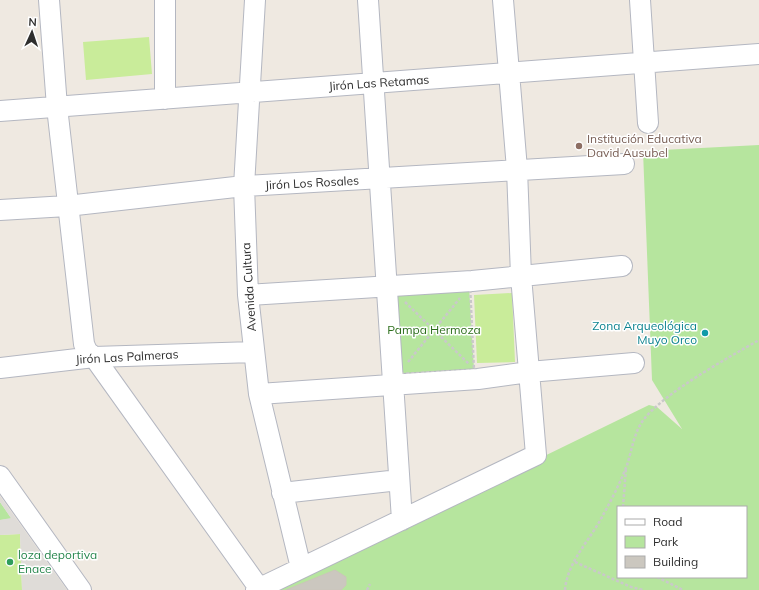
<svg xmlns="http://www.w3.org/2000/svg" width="759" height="590" viewBox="0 0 759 590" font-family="Mulish,sans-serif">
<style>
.green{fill:#b6e59e;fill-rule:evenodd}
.pitch{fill:#c9ec9a}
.plaza{fill:#dfdcd8}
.building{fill:#cbc7bf;stroke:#cbc5ba}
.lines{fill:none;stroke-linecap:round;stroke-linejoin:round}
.minor-casing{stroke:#b4b7c1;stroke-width:22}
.path{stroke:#c9c9c9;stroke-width:2.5;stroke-dasharray:3 2;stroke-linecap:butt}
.minor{stroke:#fff;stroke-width:20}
.education-dot{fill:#8d6e63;stroke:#fff;stroke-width:1.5}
.culture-dot{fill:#0f9aa8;stroke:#fff;stroke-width:1.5}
.leisure-dot{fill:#2e9e5b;stroke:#fff;stroke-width:1.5}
.labels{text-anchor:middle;stroke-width:3;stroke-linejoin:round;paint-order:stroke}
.street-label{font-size:12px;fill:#2e2e2e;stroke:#fff}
.education-label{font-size:12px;fill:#785e54;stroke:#fff;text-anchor:start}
.culture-label{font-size:12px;fill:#0d838f;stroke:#fff;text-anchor:end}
.park-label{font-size:12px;fill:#2c6e1b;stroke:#fff}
.leisure-label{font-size:12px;fill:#27864d;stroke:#fff;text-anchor:start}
</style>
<rect width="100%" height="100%" fill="#efe9e1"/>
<path class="green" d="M759 145V590H266L323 564 649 405 657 407 682 429 652 380 643 151ZM618 507H746V577H618Z
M469 286 474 369 398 374 393 291Z
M0 502 11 518V519L0 520Z"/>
<path class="pitch" d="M149 37 152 74 86 80 83 42Z
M512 293 515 362 477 363 474 295Z
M20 534 22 590H0V535Z"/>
<path class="plaza" d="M0 496 67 590H22L20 534 0 535V520L11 518 0 502Z"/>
<path class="building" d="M335 570 346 577V585L341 590H286Z"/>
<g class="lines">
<g class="minor-casing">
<path id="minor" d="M49 0 57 107 84 344 87 351 94 357 259 588
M255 0 244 186 248 295 259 394 301 568
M368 0 402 520
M640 0 648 123
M165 99V0
M0 111 759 54
M0 210 67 206 244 186 624 164
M248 295 472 281 622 266
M0 368 94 357 254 352
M259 394 478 379 529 372 634 363
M0 476 81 590
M282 493 399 480
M256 590 536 455 521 276 517 169 503 0"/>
</g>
<path class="path" d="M470 285 474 370 398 374 393 290Z
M405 302 469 364
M408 362 460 298
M623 507 626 468
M575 562 631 587 643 590
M657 577 683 590
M367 590 370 584
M565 590C567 562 591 539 603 515 612 499 621 481 627 465 632 450 634 432 644 419 667 391 726 359 759 340"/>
<use href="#minor" class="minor"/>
</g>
<circle class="education-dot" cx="579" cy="146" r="4"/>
<circle class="culture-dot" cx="705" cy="333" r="4"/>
<circle class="leisure-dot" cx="10" cy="562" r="4"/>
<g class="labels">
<g class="street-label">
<text transform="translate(379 83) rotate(-4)" y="4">Jirón Las Retamas</text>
<text transform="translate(312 183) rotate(-3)" y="4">Jirón Los Rosales</text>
<text transform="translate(249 287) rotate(-94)" y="4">Avenida Cultura</text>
<text transform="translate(127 357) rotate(-3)" y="4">Jirón Las Palmeras</text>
</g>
<g class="education-label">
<text x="587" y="143">Institución Educativa<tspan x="587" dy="14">David Ausubel</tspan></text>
</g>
<g class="culture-label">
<text x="697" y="330">Zona Arqueológica<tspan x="697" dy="14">Muyo Orco</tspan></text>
</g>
<g class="park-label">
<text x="434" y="334">Pampa Hermoza</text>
</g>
<g class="leisure-label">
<text x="18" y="559">loza deportiva<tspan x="18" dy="14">Enace</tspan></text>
</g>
</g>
<rect x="617" y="506" width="130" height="72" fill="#ffffff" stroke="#ababab"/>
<rect x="625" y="519" width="20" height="6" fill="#ffffff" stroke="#ababab"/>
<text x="653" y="526" font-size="12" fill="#2e2e2e">Road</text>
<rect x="625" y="536" width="20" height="12" fill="#b6e59e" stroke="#ababab"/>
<text x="653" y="546" font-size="12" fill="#2e2e2e">Park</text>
<rect x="625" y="556" width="20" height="12" fill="#cbc7bf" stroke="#ababab"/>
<text x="653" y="566" font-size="12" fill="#2e2e2e">Building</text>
<g transform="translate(32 32) rotate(3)" stroke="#ffffff" stroke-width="3" paint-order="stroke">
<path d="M0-3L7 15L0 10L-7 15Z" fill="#2e2e2e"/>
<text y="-6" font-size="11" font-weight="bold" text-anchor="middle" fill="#2e2e2e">N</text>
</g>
</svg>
